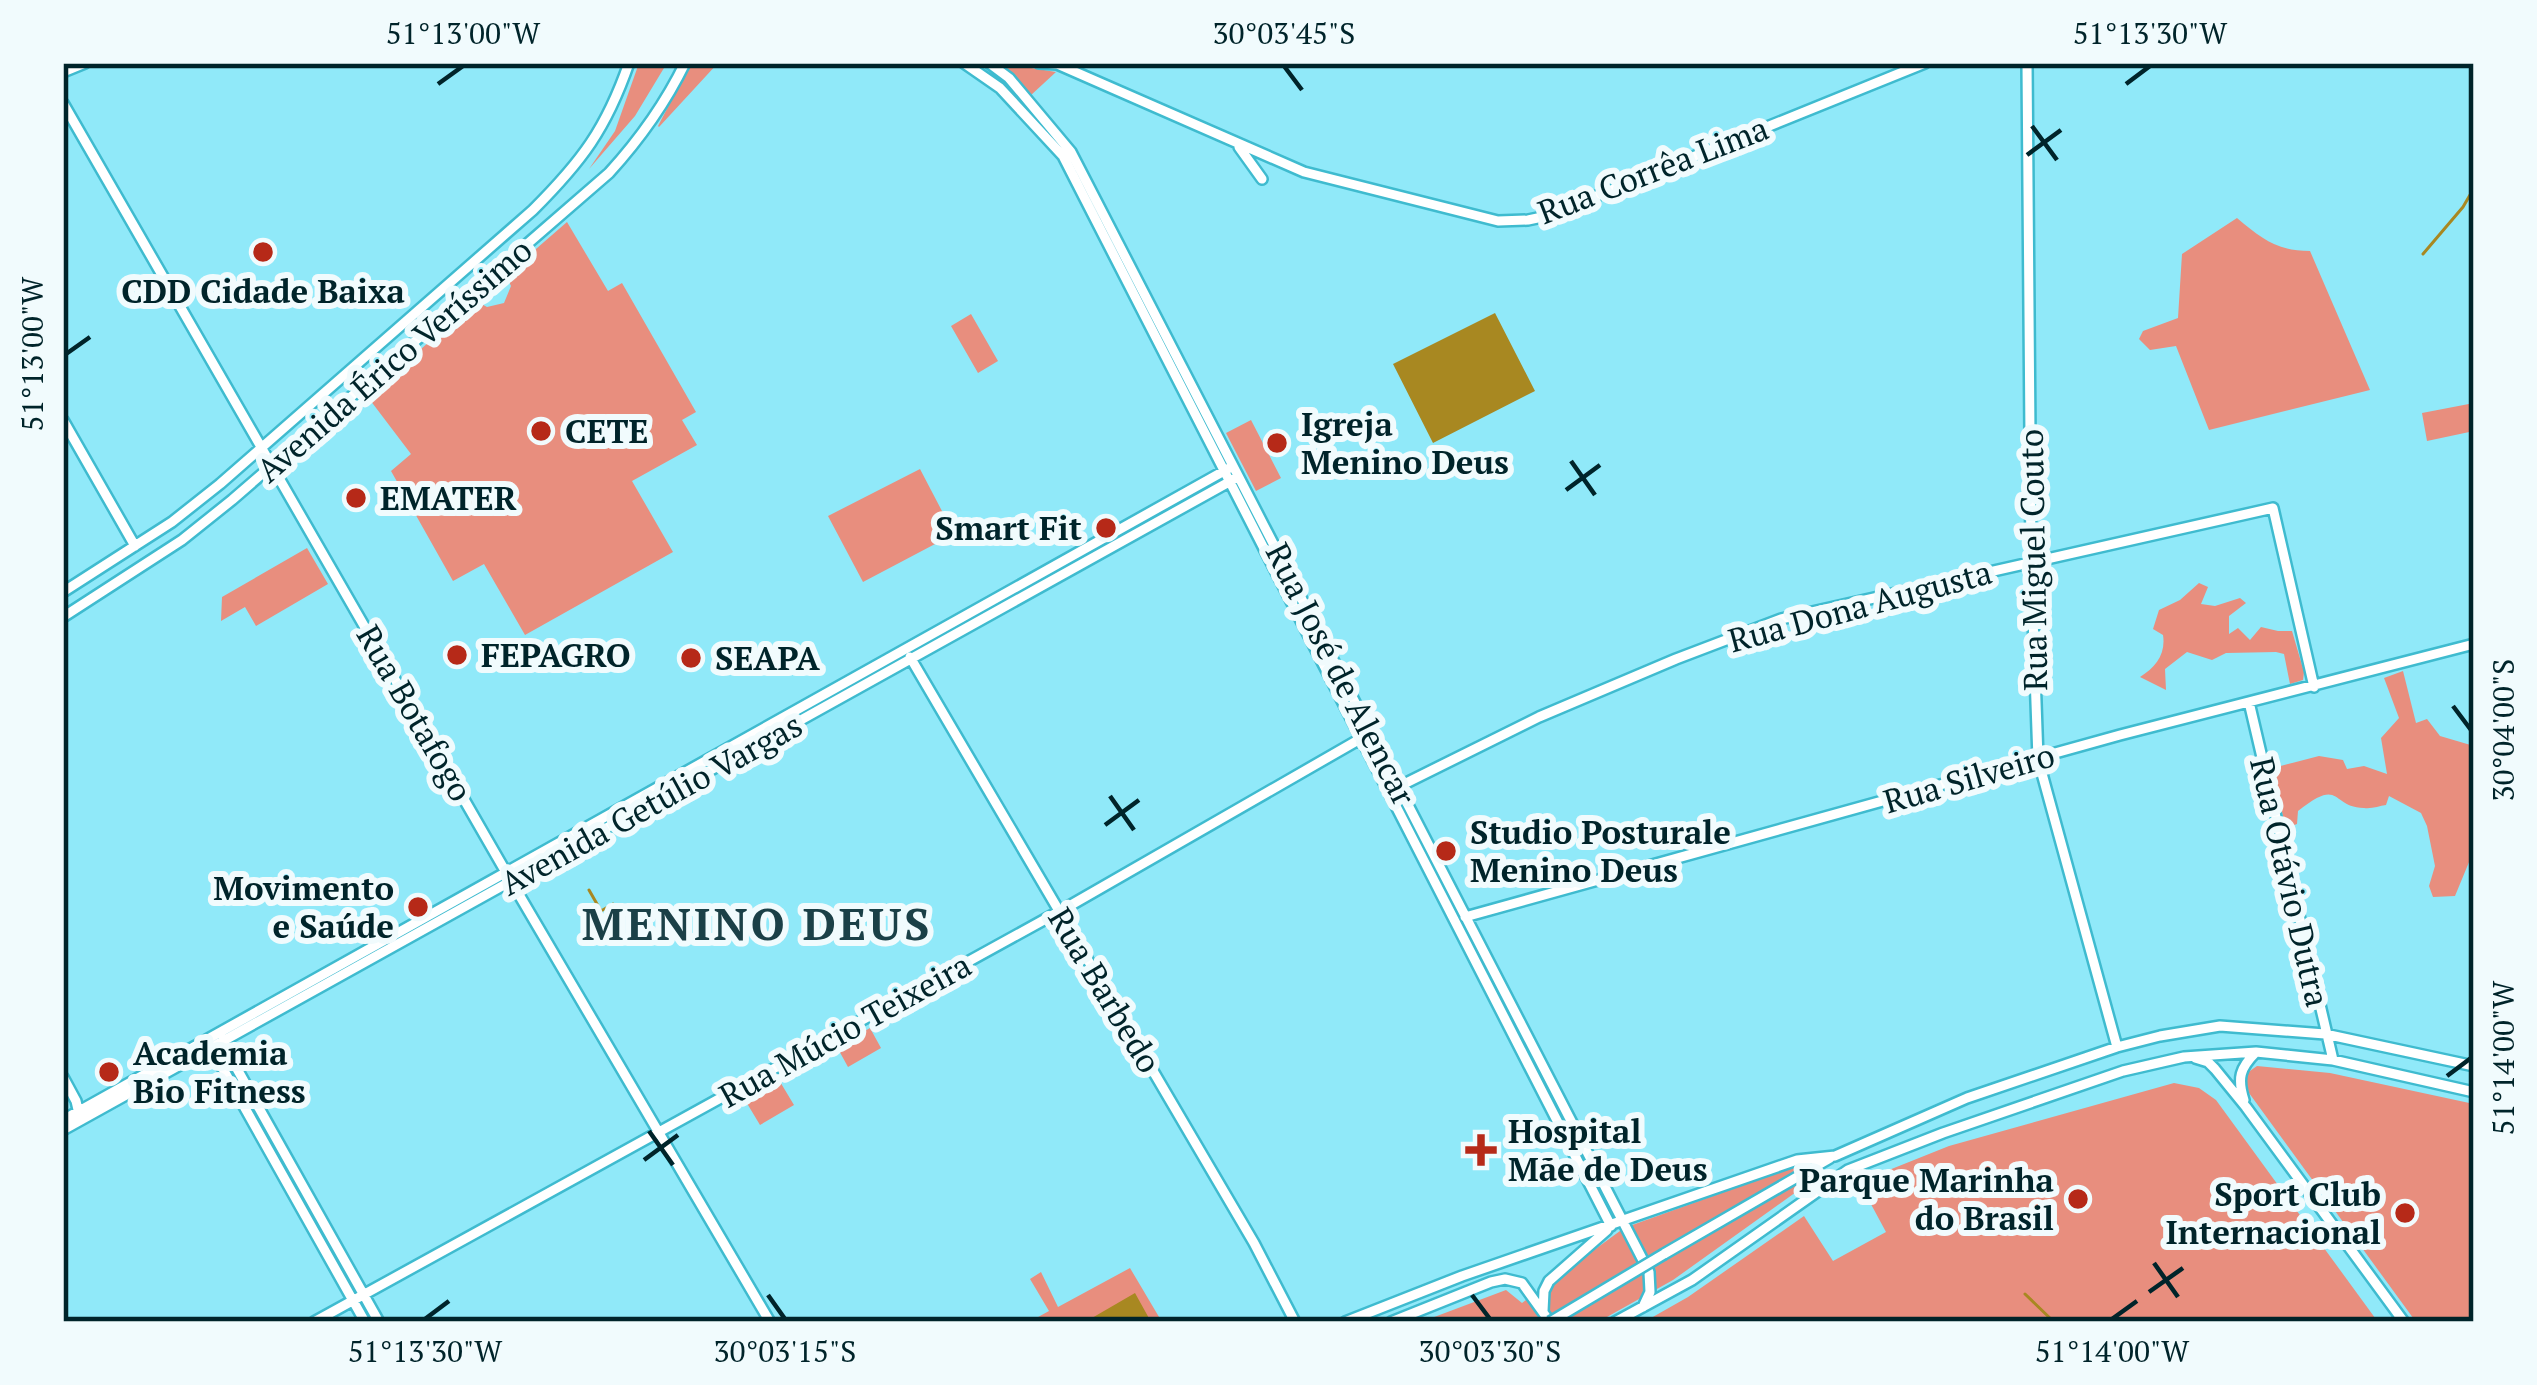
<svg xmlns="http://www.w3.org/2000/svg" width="2537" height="1385" viewBox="0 0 2537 1385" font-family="'PT Serif',serif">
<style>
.green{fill:#e88e7e}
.water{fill:#a88821}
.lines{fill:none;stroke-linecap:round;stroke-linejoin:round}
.stream{stroke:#a88821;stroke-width:3}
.secondary-casing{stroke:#3fbbcf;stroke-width:14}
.secondary{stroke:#fff;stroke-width:9}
.secondary-bridge-casing{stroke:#3fbbcf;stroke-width:14;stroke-linecap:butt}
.secondary-bridge{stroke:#fff;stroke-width:9}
.ticks{fill:none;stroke:#00242a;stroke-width:4.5}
.poi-dot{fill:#b62918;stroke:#f1fbfd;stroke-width:4.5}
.labels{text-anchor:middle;stroke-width:12;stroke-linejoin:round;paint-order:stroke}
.street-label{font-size:33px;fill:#00242a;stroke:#f1fbfd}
.poi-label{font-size:33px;font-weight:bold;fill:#00242a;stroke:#f1fbfd;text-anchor:start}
.district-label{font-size:45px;font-weight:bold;letter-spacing:3px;fill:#1b4047;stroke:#f1fbfd}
.neatline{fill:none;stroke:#00242a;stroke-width:4.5}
.ticks-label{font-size:30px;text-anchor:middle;fill:#00242a}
</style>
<rect width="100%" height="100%" fill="#90e9f9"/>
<path class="green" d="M639 63H667L635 116 589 169 615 131Z
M691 63H718L659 127 658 126Z
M1000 63 1056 72 1030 96Z
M2237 218C2262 239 2277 251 2310 251L2370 390 2209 430 2176 346 2150 350 2139 339 2143 331 2178 318 2182 254Z
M567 222 608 291 622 283 696 412 682 420 697 445 632 481 673 552 525 635 484 564 453 581 391 471 411 454 367 396 476 301 487 307 504 303 511 286 506 275Z
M971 314 998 361 978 373 951 326Z
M2474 403V431L2427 441 2422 413Z
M1251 420 1281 478 1256 491 1226 433Z
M920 469 954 534 863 582 828 516Z
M307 548 328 584 256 626 245 607 221 621 222 597Z
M2199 583 2208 587 2201 604 2215 606 2240 598 2246 603 2229 616V634L2238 628 2250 640 2261 627 2278 631H2292L2304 672 2303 680 2290 684 2284 654 2276 652 2226 653 2212 660 2187 652 2165 669 2166 690 2140 677C2156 667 2166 654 2163 635L2153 629 2159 610 2180 600Z
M2403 671 2416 723 2427 719 2440 736 2474 746V850L2455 896 2433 897 2429 886 2435 866 2427 826 2421 813 2389 796 2386 805C2379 806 2372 809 2364 808 2330 807 2342 776 2298 811L2297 824 2289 827 2284 822 2273 768 2319 756 2343 760 2347 769 2364 766 2387 774 2381 738 2399 718 2384 678Z
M870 1028 881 1048 848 1067 837 1047Z
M2257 1066 2330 1073 2474 1104V1322H2416L2249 1093 2246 1081 2247 1073Z
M779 1080 794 1105 760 1125 745 1100Z
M2174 1083 2199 1088 2216 1100 2378 1322H1644L1688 1297 1804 1216 1833 1261 1886 1232 1859 1182 1949 1146Z
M1799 1165 1810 1182 1673 1280 1598 1322H1421L1506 1290 1522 1303 1624 1228Z
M1130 1268 1162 1322H1029L1049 1311 1030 1279 1041 1272 1058 1307Z"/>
<path class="water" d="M1495 313 1535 391 1433 443 1393 364Z
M1135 1293 1150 1320 1146 1322H1085Z"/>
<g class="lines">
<path class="stream" d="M2423 254 2463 207 2474 188
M589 890 601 911 613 904
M2025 1294 2054 1322"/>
<g class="secondary-casing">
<path id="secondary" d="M964 63 1000 88 1063 156 1611 1226
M989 63 1009 78 1071 152 1649 1272 1650 1292 1643 1307
M1039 63 1057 64 1304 172 1498 221 1528 220 1547 216 1925 63
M2027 63 2031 561 2038 759 2117 1047
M63 72 85 63
M63 103 511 881 770 1322
M1239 147 1262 179
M63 420 135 546
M63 592 172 522 220 484 533 210C582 161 606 129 629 63
M63 617 182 540 232 500 609 173C640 139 665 104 685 63
M910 657 1254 1243 1295 1322
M2249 702 2333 1060
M1400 786 1539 717 1676 659 1781 619 2273 508 2314 687
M1465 917 2120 735 2474 644
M223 1038 227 1051 379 1322
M209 1044 365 1322
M2195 1058 2208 1062 2215 1069 2246 1107 2404 1322
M63 1077 76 1101 79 1114
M2244 1100C2237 1078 2240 1068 2256 1052
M63 1120 1233 466
M63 1130 1238 477
M1664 1254 1830 1158
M1543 1311 1544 1291 1549 1281 1607 1230
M314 1322 1071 905 1367 735
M1345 1322 1462 1276 1797 1160 1835 1156 1967 1098 2117 1047 2160 1036 2220 1026 2325 1034 2474 1066
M1391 1322 1491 1282 1505 1279 1522 1283 1550 1322
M1615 1322 1692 1280 1848 1170 1943 1133 2123 1071 2184 1057 2256 1052 2333 1060 2474 1092"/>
</g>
<use href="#secondary" class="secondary"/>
<g class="secondary-bridge-casing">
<path id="secondary-bridge" d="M1550 1322 1664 1254"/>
</g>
<use href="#secondary-bridge" class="secondary-bridge"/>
</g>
<path class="ticks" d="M1284 66 1302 90M438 84 463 66M2126 84 2150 66M2032 126 2057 160M2027 155 2061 130M66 354 90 337M1571 461 1595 495M1566 490 1600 465M2453 706 2471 730M1110 796 1134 830M1105 825 1139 800M2447 1076 2471 1058M649 1131 673 1165M644 1160 678 1135M2154 1263 2178 1297M2149 1292 2183 1268M768 1295 785 1319M1472 1295 1490 1319M425 1319 449 1301M2112 1319 2137 1301"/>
<g class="poi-dot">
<circle cx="263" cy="252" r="12"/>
<circle cx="541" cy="431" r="12"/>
<circle cx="1277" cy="443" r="12"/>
<circle cx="356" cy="498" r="12"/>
<circle cx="1106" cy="528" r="12"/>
<circle cx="457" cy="655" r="12"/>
<circle cx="691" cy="658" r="12"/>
<circle cx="1446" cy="851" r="12"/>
<circle cx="418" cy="907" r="12"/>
<circle cx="109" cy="1072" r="12"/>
<path d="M1475 1132h12v12h12v12h-12v12h-12v-12h-12v-12h12z"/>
<circle cx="2078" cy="1199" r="12"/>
<circle cx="2405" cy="1213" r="12"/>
</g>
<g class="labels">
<g class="street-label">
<text transform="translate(1653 170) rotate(-21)" y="12">Rua Corrêa Lima</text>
<text transform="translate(394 360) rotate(-41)" y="12">Avenida Érico Veríssimo</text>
<text transform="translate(2033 560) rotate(-91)" y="12">Rua Miguel Couto</text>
<text transform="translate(1860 606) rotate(-15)" y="12">Rua Dona Augusta</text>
<text transform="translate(1341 674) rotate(63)" y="12">Rua José de Alencar</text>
<text transform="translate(415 713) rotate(60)" y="12">Rua Botafogo</text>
<text transform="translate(1969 778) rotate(-16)" y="12">Rua Silveiro</text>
<text transform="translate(651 804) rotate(-29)" y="12">Avenida Getúlio Vargas</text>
<text transform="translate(2290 882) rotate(77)" y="12">Rua Otávio Dutra</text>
<text transform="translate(1105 990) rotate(59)" y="12">Rua Barbedo</text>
<text transform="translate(845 1030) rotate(-29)" y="12">Rua Múcio Teixeira</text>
</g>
<g class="poi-label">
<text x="263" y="303" text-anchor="middle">CDD Cidade Baixa</text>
<text x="1301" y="436">Igreja<tspan x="1301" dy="38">Menino Deus</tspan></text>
<text x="565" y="443">CETE</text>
<text x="380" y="510">EMATER</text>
<text x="1082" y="540" text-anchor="end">Smart Fit</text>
<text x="481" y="667">FEPAGRO</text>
<text x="715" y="670">SEAPA</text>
<text x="1470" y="844">Studio Posturale<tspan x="1470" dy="38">Menino Deus</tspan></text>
<text x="394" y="900" text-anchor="end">Movimento<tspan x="394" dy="38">e Saúde</tspan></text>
<text x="133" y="1065">Academia<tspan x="133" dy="38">Bio Fitness</tspan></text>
<text x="1508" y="1143">Hospital<tspan x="1508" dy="38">Mãe de Deus</tspan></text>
<text x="2054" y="1192" text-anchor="end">Parque Marinha<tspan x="2054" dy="38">do Brasil</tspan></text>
<text x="2381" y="1206" text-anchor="end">Sport Club<tspan x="2381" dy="38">Internacional</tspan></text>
</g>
<g class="district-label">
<text x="757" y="940">MENINO DEUS</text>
</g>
</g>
<rect width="2537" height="1385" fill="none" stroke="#f1fbfd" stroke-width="132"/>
<rect x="66" y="66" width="2405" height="1253" class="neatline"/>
<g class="ticks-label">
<text x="463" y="44">51°13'00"W</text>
<text x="1284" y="44">30°03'45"S</text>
<text x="2150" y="44">51°13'30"W</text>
<text transform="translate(33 354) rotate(-90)" y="10">51°13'00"W</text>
<text transform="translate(2504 730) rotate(-90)" y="10">30°04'00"S</text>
<text transform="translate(2504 1058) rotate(-90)" y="10">51°14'00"W</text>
<text x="425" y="1362">51°13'30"W</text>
<text x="785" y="1362">30°03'15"S</text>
<text x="1490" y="1362">30°03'30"S</text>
<text x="2112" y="1362">51°14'00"W</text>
</g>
</svg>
